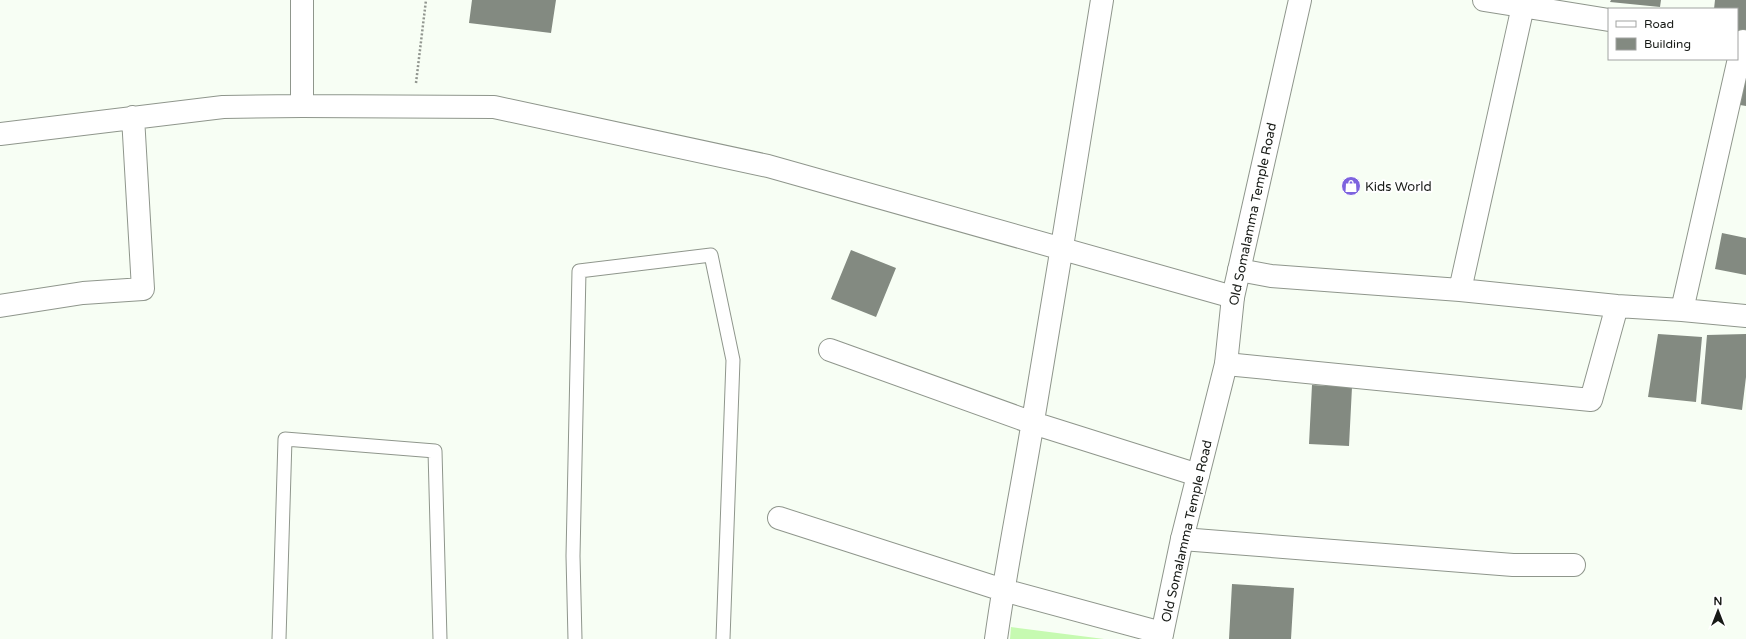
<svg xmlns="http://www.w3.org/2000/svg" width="1746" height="639" viewBox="0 0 1746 639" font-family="'Varela Round',sans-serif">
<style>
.green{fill:#c6fab1}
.building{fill:#838a81}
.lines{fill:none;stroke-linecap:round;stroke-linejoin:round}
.service-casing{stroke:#8f968c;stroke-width:15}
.minor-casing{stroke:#8f968c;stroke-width:24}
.tertiary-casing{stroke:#8f968c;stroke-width:24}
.path{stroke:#91968f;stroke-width:2.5;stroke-dasharray:2 2;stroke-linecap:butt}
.service{stroke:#fff;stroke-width:13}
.minor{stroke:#fff;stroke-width:22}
.tertiary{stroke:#fff;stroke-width:22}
.labels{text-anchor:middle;stroke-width:4;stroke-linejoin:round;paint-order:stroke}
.poi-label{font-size:13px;fill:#171a16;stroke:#fff;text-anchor:start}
.street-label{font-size:13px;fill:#171a16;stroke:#fff}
</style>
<rect width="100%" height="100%" fill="#f7fef4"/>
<path class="green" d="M1011 627 1104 639H1010Z"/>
<path class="building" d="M472 0H556L551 33 469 23Z
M1611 0H1661L1660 7 1610 2Z
M1715 0H1746V40L1737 39V9H1714Z
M1746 60V106L1734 104Z
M1722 233 1746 238V275L1715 269Z
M851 250 896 268 876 317 831 299Z
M1658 334 1702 337 1696 402 1648 397Z
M1746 334V377L1742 410 1701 404 1707 335Z
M1312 385 1352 387 1349 446 1309 444Z
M1232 584 1294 588 1291 639H1229Z"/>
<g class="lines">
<g class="service-casing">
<path id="service" d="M279 639 285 439 435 451 440 639
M575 639 573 556 579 271 711 255 733 360 723 639"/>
</g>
<g class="minor-casing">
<path id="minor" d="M1484 0 1609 20
M302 106V0
M0 134 223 107 302 106 494 107 768 166 1233 297
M1239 270 1271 276 1460 290 1617 306 1682 310 1746 316
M1460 290 1523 6
M0 306 83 293 143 289 133 117
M1682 310 1743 41
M830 350 1033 423 1198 475
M1226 364 1591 400 1617 306
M779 518 1003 590 1162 633
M1182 539 1513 565H1574
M996 639C1006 566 1021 494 1033 421 1057 281 1079 140 1102 0"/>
</g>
<g class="tertiary-casing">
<path id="tertiary" d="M1161 639 1182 539 1226 364 1233 297 1300 0"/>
</g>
<path class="path" d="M416 83 426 0"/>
<use href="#service" class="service"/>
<use href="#minor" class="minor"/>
<use href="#tertiary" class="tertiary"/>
</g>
<defs>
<g id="shop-disc" transform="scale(1)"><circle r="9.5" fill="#7d63de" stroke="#fff"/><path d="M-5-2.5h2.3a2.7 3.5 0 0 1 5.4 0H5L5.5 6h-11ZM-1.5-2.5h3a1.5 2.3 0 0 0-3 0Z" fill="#fff"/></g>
</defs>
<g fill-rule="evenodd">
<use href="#shop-disc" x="1351" y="186"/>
</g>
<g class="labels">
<g class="poi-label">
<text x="1365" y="191">Kids World</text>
</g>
<g class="street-label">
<text transform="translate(1252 214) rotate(-78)" y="5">Old Somalamma Temple Road</text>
<text transform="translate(1186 531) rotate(-77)" y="5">Old Somalamma Temple Road</text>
</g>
</g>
<rect x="1608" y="8" width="130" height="52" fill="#ffffff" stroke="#a2a3a2"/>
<rect x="1616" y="21" width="20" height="6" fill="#ffffff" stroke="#a2a3a2"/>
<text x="1644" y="28" font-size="12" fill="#171a16">Road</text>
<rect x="1616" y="38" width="20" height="12" fill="#838a81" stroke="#a2a3a2"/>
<text x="1644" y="48" font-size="12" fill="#171a16">Building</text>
<g transform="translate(1718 611)" stroke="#ffffff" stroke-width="3" paint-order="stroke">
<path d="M0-3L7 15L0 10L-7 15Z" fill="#171a16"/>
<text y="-6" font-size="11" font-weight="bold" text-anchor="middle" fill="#171a16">N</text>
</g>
</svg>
